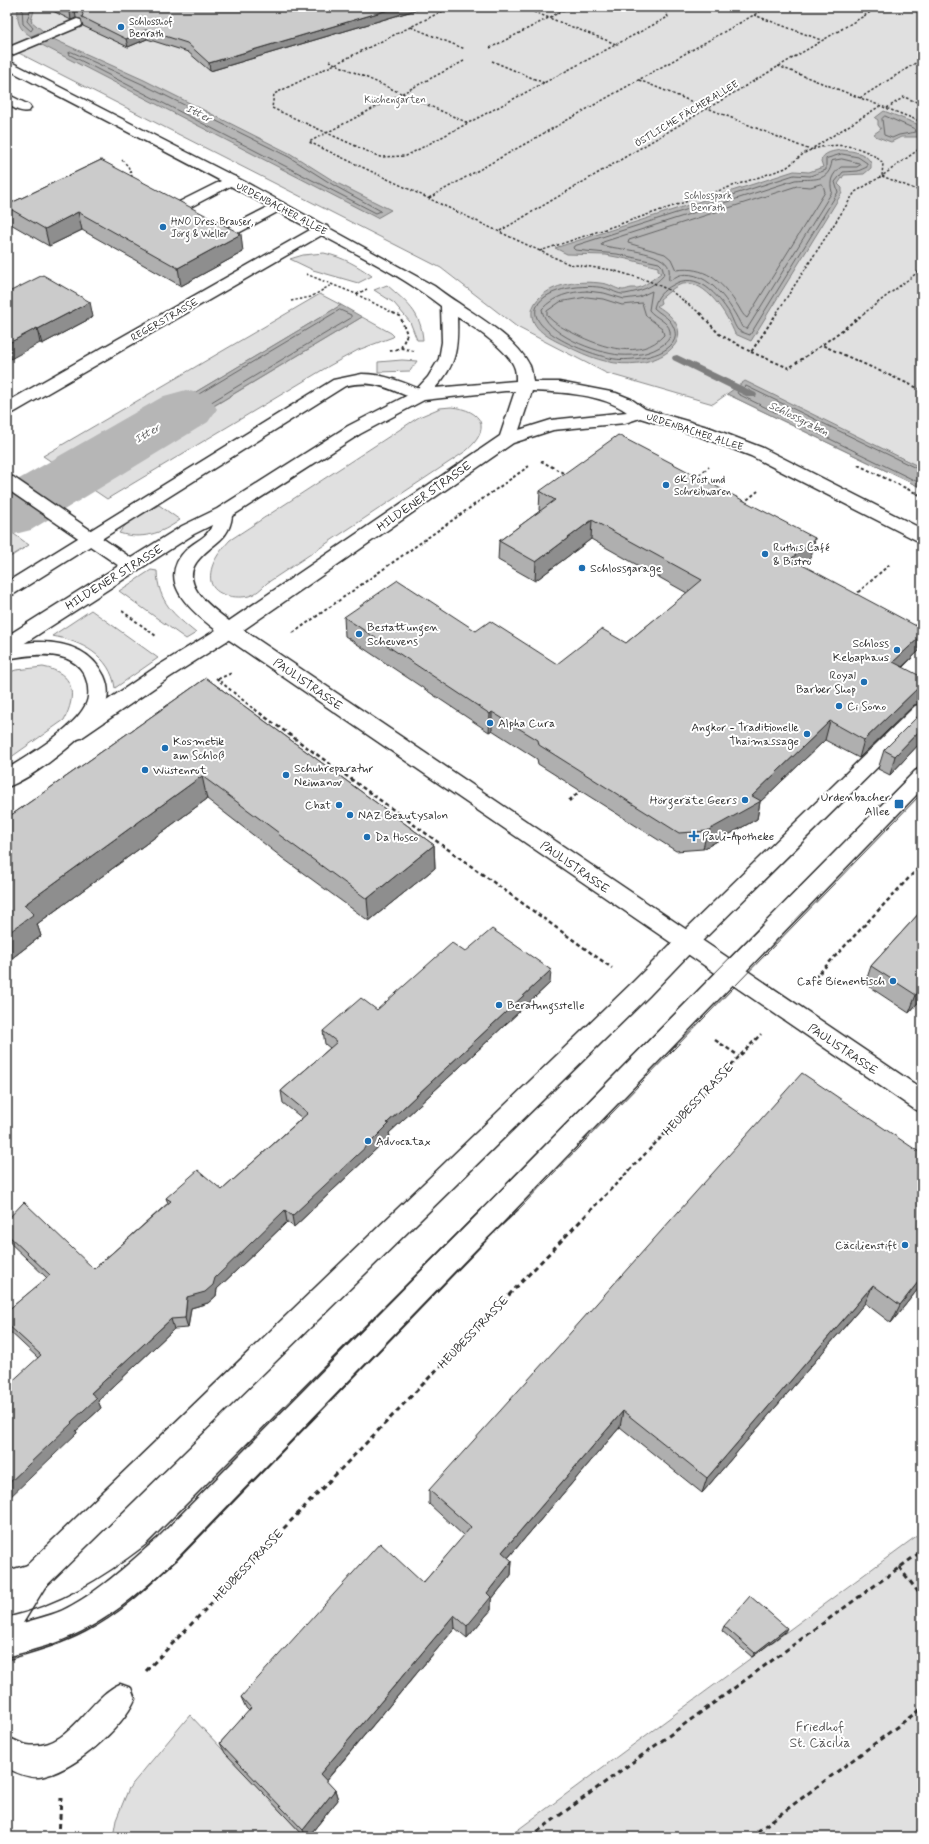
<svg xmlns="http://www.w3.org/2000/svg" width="929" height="1844" viewBox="0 0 929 1844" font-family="Mynerve,sans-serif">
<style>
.green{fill:#e0e0e0;stroke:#868686}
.water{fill:#b6b6b6;stroke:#7e7e7e}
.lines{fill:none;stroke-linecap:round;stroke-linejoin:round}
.shore{stroke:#636363;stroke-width:1}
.stream{fill:#7e7e7e;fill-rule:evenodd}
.river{fill:#b6b6b6;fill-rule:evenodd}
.service-casing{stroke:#2b2b2b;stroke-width:3}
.pedestrian-casing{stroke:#2b2b2b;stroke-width:3}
.minor-casing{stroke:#2b2b2b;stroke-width:3}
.secondary-casing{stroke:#2b2b2b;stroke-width:3}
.primary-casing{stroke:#2b2b2b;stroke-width:3}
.path-far3{stroke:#2b2b2b;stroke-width:1.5;stroke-dasharray:2.5 2;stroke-linecap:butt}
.path-far2{stroke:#2b2b2b;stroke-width:2;stroke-dasharray:3 2.5;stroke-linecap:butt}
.path-far1{stroke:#2b2b2b;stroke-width:2.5;stroke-dasharray:4 3;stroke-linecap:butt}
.path{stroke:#2b2b2b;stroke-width:3;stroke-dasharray:5 4;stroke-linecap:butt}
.service{fill:#fff;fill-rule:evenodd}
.pedestrian{fill:#fff;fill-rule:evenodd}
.minor{fill:#fff;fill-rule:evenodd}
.secondary{fill:#fff;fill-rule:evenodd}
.primary{fill:#fff;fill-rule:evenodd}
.tram-far1{stroke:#2b2b2b;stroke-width:1}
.tram{stroke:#2b2b2b;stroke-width:1.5}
.wall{fill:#afafaf;stroke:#2b2b2b}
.shaded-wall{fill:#8e8e8e;stroke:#2b2b2b}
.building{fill:#cbcbcb;stroke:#2b2b2b}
.poi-dot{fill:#1f6fb2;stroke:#fff;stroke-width:1.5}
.labels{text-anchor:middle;stroke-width:4;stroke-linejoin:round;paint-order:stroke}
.far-poi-label{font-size:10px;fill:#2b2b2b;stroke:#fff;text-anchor:start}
.far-park-label{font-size:10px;fill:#585858;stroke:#fff}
.far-street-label{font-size:10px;fill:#2b2b2b;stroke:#fff}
.far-water-label{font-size:11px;font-style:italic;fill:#5c5c5c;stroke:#fff}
.street-label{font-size:12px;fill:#2b2b2b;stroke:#fff}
.poi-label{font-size:12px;fill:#2b2b2b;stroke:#fff;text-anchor:start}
.near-park-label{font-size:14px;fill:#585858;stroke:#fff}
</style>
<rect width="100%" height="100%" fill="#fff"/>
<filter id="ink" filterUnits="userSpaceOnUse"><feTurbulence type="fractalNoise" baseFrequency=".025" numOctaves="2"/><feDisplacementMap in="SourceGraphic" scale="8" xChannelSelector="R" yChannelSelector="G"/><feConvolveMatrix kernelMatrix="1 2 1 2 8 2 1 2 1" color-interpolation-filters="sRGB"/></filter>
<g filter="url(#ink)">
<path class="green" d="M7 7H922V488L727 394 713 404 606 373 517 327 441 268 7 47Z
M324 253C342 257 357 265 372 276L358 283 313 270 290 259 303 255Z
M387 285C407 303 421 312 423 340H417L410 322 394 303 374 290Z
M320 294 341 305 79 462 99 475 362 317 391 333 394 336 393 337 358 350 329 366 107 499 43 456Z
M402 360 417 361 410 371 378 372V362Z
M451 407C483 410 492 429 466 451L267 583C262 588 256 594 249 596 237 599 214 596 211 582 208 565 220 551 230 540L419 417 440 408Z
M159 505 180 520C161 534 141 540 119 533 128 519 145 513 159 505Z
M7 529 29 545 7 559Z
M151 570 157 571C158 602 174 615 196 633L186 639 119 591Z
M91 610 158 658 115 688C111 656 81 641 52 636Z
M43 667C75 673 77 695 64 720L7 760V673L16 670Z
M922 1532V1837H508Z
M190 1715 305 1837H113L116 1820 129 1788Z"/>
<path class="water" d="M18 7H35L31 21 43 31 31 36C18 29 17 21 18 7Z
M51 38 144 80 291 154 337 183 391 210 377 218 40 44Z
M884 111 922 126V137H901L891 142 875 136 874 134 881 129 878 125V120L875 118Z
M842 150C852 151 866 152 871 163V168L864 174 844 175 838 184 842 188V193L751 341 735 334C728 316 706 279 683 284 675 285 666 295 660 299L661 303 657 306C697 330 676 357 639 363 616 366 596 360 575 350 561 343 534 334 532 316 531 308 535 302 540 297 556 282 586 280 606 284 611 285 618 290 623 290 626 290 629 288 632 288 633 288 637 288 638 288 645 286 654 278 661 273L658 271V267L627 259 606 255 567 254 555 248 794 171 809 172 823 167 821 161C823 152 834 151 842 150Z
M341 305 362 317 98 475 79 462Z
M745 381 922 468V488L727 394Z"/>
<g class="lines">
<path class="shore" d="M22 7 23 24 31 31 33 28 27 21 31 7
M72 52 142 84 289 157 335 186 381 211 376 213 70 55 69 53Z
M885 116 915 129 916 132 899 135 892 138 884 135 882 119Z
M842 154 858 157 867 163V167L858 171 843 172 835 182 838 192 750 335C747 334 741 332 738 330 735 327 732 318 730 314 718 295 697 270 673 285 662 291 657 296 654 308 659 313 666 316 670 321 693 353 635 362 615 359 597 357 525 332 537 306 546 287 587 284 604 288 611 289 618 295 625 294 640 291 653 288 664 275L662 266 659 263 617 254 575 250 573 248 574 246 794 175 810 176 826 170V159Z
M842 159 859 163 860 165 857 167H841C832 174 829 181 832 192L747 329 742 327C732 306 709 269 680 275 676 276 673 279 669 281 668 277 670 273 669 269 665 250 616 250 601 245L603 242 795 180C812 178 829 184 832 161Z
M821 184 823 185 825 192 747 318C742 315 740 308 736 303 720 280 705 266 676 270L671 259 665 254 628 243 629 240 797 186 810 187Z
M587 291 604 293 624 299 639 297 652 291 649 310C655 318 668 321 670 331 671 337 668 341 664 344 651 354 635 356 620 355 597 353 544 334 542 309 554 296 569 292 587 291Z
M587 297 603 299 622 305 642 303 646 316 662 328 664 335C641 361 601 347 575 334 565 329 554 324 547 315V311L560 302Z
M340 310 351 315V318L100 469 88 463 89 460Z
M922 471 746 386 737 392 738 394 922 484"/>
<path class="stream" d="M677 355 756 393 757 395 756 397H748L673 360 672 358 673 356Z"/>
<path class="river" d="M186 390 208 396 217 409 208 422 31 530 7 536V486L164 396Z"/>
<g class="service-casing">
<path id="service" d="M77 19 81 20 83 23 81 26 7 57V48Z
M7 94 29 105 31 108 29 111C20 113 14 108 7 104Z
M231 176 236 177 238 180 236 183 181 212H171L169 209 171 206Z
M278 202 283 203 285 206 283 209 231 237 226 238 221 237 219 234 221 231Z
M362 374C385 374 405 383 426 392L428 395 426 398 420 400C390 392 379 378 345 386L14 594 7 596V582L333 380Z
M922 704V723L694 949 686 952 678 949 675 943 678 937 915 706Z
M922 768V789L177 1559C147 1585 118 1613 82 1631 59 1643 32 1650 7 1657V1571L35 1563 45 1567 49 1577 45 1587 23 1623C35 1619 49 1616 61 1611 97 1594 127 1565 157 1539L915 771Z
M120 1684 131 1688 135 1699C123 1728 72 1773 39 1777 28 1778 17 1773 7 1768V1737C13 1739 21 1744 27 1745 70 1752 87 1698 120 1684Z"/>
</g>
<g class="pedestrian-casing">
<path id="pedestrian" d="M686 934 694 937 697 943 694 949 649 996 45 1587 35 1591 25 1587 21 1577 25 1567 633 982 678 937Z"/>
</g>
<g class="minor-casing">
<path id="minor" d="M322 225 327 226 329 229 327 232 13 413 7 414V402L317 226Z
M7 476 13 477 137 562 140 566 137 570 131 572 125 570 7 489Z
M229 624 236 625 922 1089V1112L914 1109 222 635 220 630 222 625Z"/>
</g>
<g class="secondary-casing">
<path id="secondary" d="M7 60 247 183 434 286C463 309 514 333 530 366 532 371 532 377 533 382H559L616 393 631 399 645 409 711 428 763 448 922 529V542L916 540 751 456 699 436 640 418 625 423 553 430 513 443 236 635 170 677 81 738 74 740 67 738 64 733 67 728 156 667 216 630C190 610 154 580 188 548 196 541 209 536 212 525L194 534 14 650 7 652V636L182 526 217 509 348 426 414 392 428 377 439 359 442 342 441 306C399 273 348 250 301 224 204 171 105 120 7 69ZM457 317C473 326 510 351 515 369 516 373 516 377 516 381L435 388C457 365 458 347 457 317ZM505 391H515L500 436 229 621C211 607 176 583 200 558 214 542 229 540 232 516L360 434 424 400ZM532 391C561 392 602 394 627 412L551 420 519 430Z"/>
</g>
<g class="primary-casing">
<path id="primary" d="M34 642C63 641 91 649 104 676 109 687 109 698 104 709 92 732 32 779 7 787V769C29 755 73 729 85 706 89 699 89 690 87 682 78 647 33 654 7 659V645Z"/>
</g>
<path class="path-far3" d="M451 7 274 94 272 108 380 157 406 156 668 17 664 7
M521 7 616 44
M754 15 821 40
M411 27 465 49
M490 48 570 7
M329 61 468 123
M464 61 309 142 540 251
M492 61 544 83
M778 66 922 122
M639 80 810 150 880 106
M860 98 922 59
M887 108 904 97 922 104
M922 147 882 176 922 192
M122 160 128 166 133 179
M429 198 768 7
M500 231 879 7
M306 274 356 294 395 314
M357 294 367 289
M291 301 311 297 331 285
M701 314 671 291 649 281 612 270 569 264 540 251 786 168C793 163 802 153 811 150 836 141 864 145 883 163L882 176 855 192 776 314
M863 314 922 269"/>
<path class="path-far2" d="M393 313 400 316 407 334 401 348
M700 313 719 334 751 352 777 313
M865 313 822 345 922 390
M390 351 401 348 414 351
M751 352 789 368 822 345
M541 461 567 475
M858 465 922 496
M695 478 709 467
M743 503 758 491
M854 596 890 564
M122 611 156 636
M293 633 529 466
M216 678 255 710
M218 679 232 673"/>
<path class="path-far1" d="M254 709 612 968
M569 801 582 789
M810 983 922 864
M715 1040 739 1056
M590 1211 761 1034"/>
<path class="path" d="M899 1567 922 1597
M146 1671 591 1210
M59 1837 61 1798
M530 1837 922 1551
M750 1837 922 1708"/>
<use href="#service" class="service"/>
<use href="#pedestrian" class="pedestrian"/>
<use href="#minor" class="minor"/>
<use href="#secondary" class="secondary"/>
<use href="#primary" class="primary"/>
<path class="tram-far1" d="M480 1211 922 763
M517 1211 922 793"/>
<path class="tram" d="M7 1617C60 1605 103 1578 146 1545L481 1210
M7 1660C34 1652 60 1645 85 1632 119 1615 147 1588 174 1562L482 1244 518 1210"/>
</g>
<path class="wall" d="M53 7H419V9L210 71 188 52 147 39 128 47 83 26 81 19 76 18 71 20 53 11Z
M101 160 243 252 181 286 82 230 49 246 9 223 7 215V205Z
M7 293 93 317 42 344 40 343Z
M540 491 815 538 811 557 802 565 920 650 903 667 914 705 859 758 825 740 760 802 757 819 703 849 676 851 538 764 537 759 492 730 489 732 345 636 344 617 476 631 557 664 626 643 687 593 591 539 535 581 498 560 499 541 540 511 539 510Z
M206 678 434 845 435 868 369 921 281 857 280 856 207 799 37 924 41 936 7 962V818L63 779Z
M922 712V744L920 743 890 775 878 769 884 750Z
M922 910V998L909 1013 865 984 871 966Z
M465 952 550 983 389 1133 390 1136 371 1154 294 1227 287 1222 217 1289 216 1296 208 1303 191 1308 188 1328 174 1329 98 1401 101 1408 76 1431 77 1433 38 1358 7 1329V1311L47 1278 7 1240V1220L94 1269 168 1203 166 1198 222 1190 302 1118 283 1103 281 1091 330 1048 325 1044 323 1031 377 1010Z
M922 1154V1284L891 1323 865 1303 702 1493 620 1427 508 1558 512 1561 511 1575 491 1600V1610L467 1638 455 1628 326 1781 335 1790 338 1800 308 1837H305L225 1753 220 1743 249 1711 246 1708 241 1697 423 1583 464 1536 429 1504V1490Z
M724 1626 785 1632 752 1657 722 1631Z"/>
<path class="shaded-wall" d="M398 7H419V9L210 71 209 63Z
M75 9 76 18 71 20 70 12Z
M146 30 147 39 128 47 126 39Z
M78 212 82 230 49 246 45 229Z
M241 234 243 252 181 286 178 268Z
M90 302 93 317 42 344 38 329Z
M37 328 40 343 7 361V344Z
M592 520 591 539 535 581 536 562Z
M815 538 811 557 787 578 791 559Z
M922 635V644L920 650 888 680 893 662Z
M920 686H922V703L914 705 859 758 864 740Z
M492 712V730L489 732 490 714Z
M830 721 825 740 760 802 757 819 703 849 707 831 752 796Z
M922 728V737L920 743 890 775 895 756Z
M202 776 207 799 37 924 41 936 7 962V934L24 905Z
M434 845 435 868 369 921 367 899Z
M551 970 550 983 389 1133 390 1136 371 1154 294 1227 292 1216 387 1123Z
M922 988V998L909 1013 916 995Z
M285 1210 287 1222 217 1289 216 1296 208 1303 191 1308 188 1328 185 1318 187 1297Z
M922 1277V1284L891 1323 900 1305Z
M873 1285 865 1303 702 1493 707 1478Z
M171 1319 174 1329 98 1401 101 1408 76 1431 77 1433 7 1500V1485L71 1422 91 1393Z
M623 1411 620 1427 501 1566 502 1552Z
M512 1561 511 1575 491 1600V1610L467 1638V1626L487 1593Z
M454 1615 455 1628 323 1784 320 1774Z
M787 1628 785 1632 752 1657 755 1653Z
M335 1790 338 1800 308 1837H306L303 1830Z"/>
<path class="building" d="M60 7H398L209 63 187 43 146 30 126 39 82 17 83 14 80 10 75 9 70 12Z
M101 160 241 234 178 268 78 212 45 229 7 207V205Z
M43 275 90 302 38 329 37 328 7 344V293Z
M618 435 815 538 791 559 922 629V635L893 662 922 677V686H920L864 740 830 721 752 796 761 801 707 831 679 833 539 745 538 740 492 712 490 714 344 617 398 580 476 631 490 621 557 664 602 629 626 643 702 580 592 520 536 562 499 541 555 500 540 491Z
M206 678 434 845 367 899 278 834 279 833 202 776 24 905 34 914 7 934V818L63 779Z
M922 712V728L895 756 884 750Z
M922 910V988L916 995 871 966Z
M492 929 551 970 387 1123 389 1124 370 1143 292 1216 285 1210 215 1278 213 1285 205 1292 187 1297 185 1318 171 1319 91 1393 97 1398 71 1422 72 1423 7 1485V1386L41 1355 7 1324V1311L50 1275 7 1234V1220L24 1202 94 1269 171 1201 166 1198 198 1170 222 1190 308 1113 281 1091 337 1042 323 1031 361 998 377 1010 452 943 465 952Z
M802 1073 922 1154V1277L900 1305 873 1285 707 1478 623 1411 502 1552 512 1561 487 1593 491 1597 467 1626 454 1615 320 1774 335 1790 303 1830 220 1743 251 1708 241 1697 380 1543 423 1583 471 1527 429 1490 572 1331Z
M750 1596 787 1628 755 1653 724 1626Z"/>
</g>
<g class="poi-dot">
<circle cx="121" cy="27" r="4"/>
<circle cx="163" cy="227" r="4"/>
<circle cx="666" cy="485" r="4"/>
<circle cx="765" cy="554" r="4"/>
<circle cx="582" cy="568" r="4"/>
<circle cx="359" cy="634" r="4"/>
<circle cx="897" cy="650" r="4"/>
<circle cx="864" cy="682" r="4"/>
<circle cx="839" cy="706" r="4"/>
<circle cx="490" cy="723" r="4"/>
<circle cx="807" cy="734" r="4"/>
<circle cx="165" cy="748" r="4"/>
<circle cx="145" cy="770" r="4"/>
<circle cx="286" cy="775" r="4"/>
<circle cx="745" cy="800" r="4"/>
<rect x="894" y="799" width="10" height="10" rx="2"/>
<circle cx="339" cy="805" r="4"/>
<circle cx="350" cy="815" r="4"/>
<path d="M692 830h4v4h4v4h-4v4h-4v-4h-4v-4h4z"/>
<circle cx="367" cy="837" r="4"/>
<circle cx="893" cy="981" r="4"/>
<circle cx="499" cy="1005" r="4"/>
<circle cx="368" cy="1141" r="4"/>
<circle cx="905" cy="1245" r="4"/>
</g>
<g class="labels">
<g class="far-poi-label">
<text x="129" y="25">Schlosshof<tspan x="129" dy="12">Benrath</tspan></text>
<text x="171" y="225">HNO Dres. Brauser,<tspan x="171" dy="12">Jörg &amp; Weller</tspan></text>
<text x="674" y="483">GK Post und<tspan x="674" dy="12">Schreibwaren</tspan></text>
</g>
<g class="far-park-label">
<text x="395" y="103">Küchengarten</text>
<text x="708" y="199">Schlosspark<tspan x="708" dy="12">Benrath</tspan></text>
</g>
<g class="far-street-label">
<text transform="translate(686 113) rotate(-31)" y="4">ÖSTLICHE FÄCHERALLEE</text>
<text transform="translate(282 208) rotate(28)" y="4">URDENBACHER ALLEE</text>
<text transform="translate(164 319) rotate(-30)" y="4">REGERSTRASSE</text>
<text transform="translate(695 431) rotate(18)" y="4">URDENBACHER ALLEE</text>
</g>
<g class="far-water-label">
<text transform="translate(199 113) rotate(26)" y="4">Itter</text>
<text transform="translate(799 418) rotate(26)" y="4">Schlossgraben</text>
<text transform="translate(147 433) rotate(-31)" y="4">Itter</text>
</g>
<g class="street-label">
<text transform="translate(424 496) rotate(-35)" y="4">HILDENER STRASSE</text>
<text transform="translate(114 577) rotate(-32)" y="4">HILDENER STRASSE</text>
<text transform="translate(308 684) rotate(35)" y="4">PAULISTRASSE</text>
<text transform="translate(575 867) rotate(35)" y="4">PAULISTRASSE</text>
<text transform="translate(843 1049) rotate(34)" y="4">PAULISTRASSE</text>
<text transform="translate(698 1099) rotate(-46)" y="4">HEUBESSTRASSE</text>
<text transform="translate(473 1332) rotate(-46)" y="4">HEUBESSTRASSE</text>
<text transform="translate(248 1565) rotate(-46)" y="4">HEUBESSTRASSE</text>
</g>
<g class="poi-label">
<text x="773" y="551">Ruthis Café<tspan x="773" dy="14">&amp; Bistro</tspan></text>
<text x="590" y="572">Schlossgarage</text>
<text x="367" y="631">Bestattungen<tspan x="367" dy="14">Scheuvens</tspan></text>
<text x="889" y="647" text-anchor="end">Schloss<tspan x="889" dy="14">Kebaphaus</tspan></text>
<text x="856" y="679" text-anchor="end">Royal<tspan x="856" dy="14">Barber Shop</tspan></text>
<text x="847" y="710">Ci Sono</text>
<text x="498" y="727">Alpha Cura</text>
<text x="799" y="731" text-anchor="end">Angkor - Traditionelle<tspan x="799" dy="14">Thaimassage</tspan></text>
<text x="173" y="745">Kosmetik<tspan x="173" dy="14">am Schloß</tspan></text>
<text x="294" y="772">Schuhreparatur<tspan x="294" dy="14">Neimanov</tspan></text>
<text x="153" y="774">Wüstenrot</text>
<text x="890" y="801" text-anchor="end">Urdenbacher<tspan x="890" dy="14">Allee</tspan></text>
<text x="737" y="804" text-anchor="end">Hörgeräte Geers</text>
<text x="331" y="809" text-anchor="end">Chat</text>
<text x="358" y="819">NAZ Beautysalon</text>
<text x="702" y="840">Pauli-Apotheke</text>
<text x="375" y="841">Da Hosco</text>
<text x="885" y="985" text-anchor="end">Cafe Bienentisch</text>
<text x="507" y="1009">Beratungsstelle</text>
<text x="376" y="1145">Advocatax</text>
<text x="897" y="1249" text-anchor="end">Cäcilienstift</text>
</g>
<g class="near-park-label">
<text x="820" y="1731">Friedhof<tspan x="820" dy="16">St. Cäcilia</tspan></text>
</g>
</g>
<rect width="929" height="1844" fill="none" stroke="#fff" stroke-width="24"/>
<rect x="12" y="12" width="905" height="1820" fill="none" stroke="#2b2b2b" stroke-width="1.5" filter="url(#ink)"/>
</svg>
